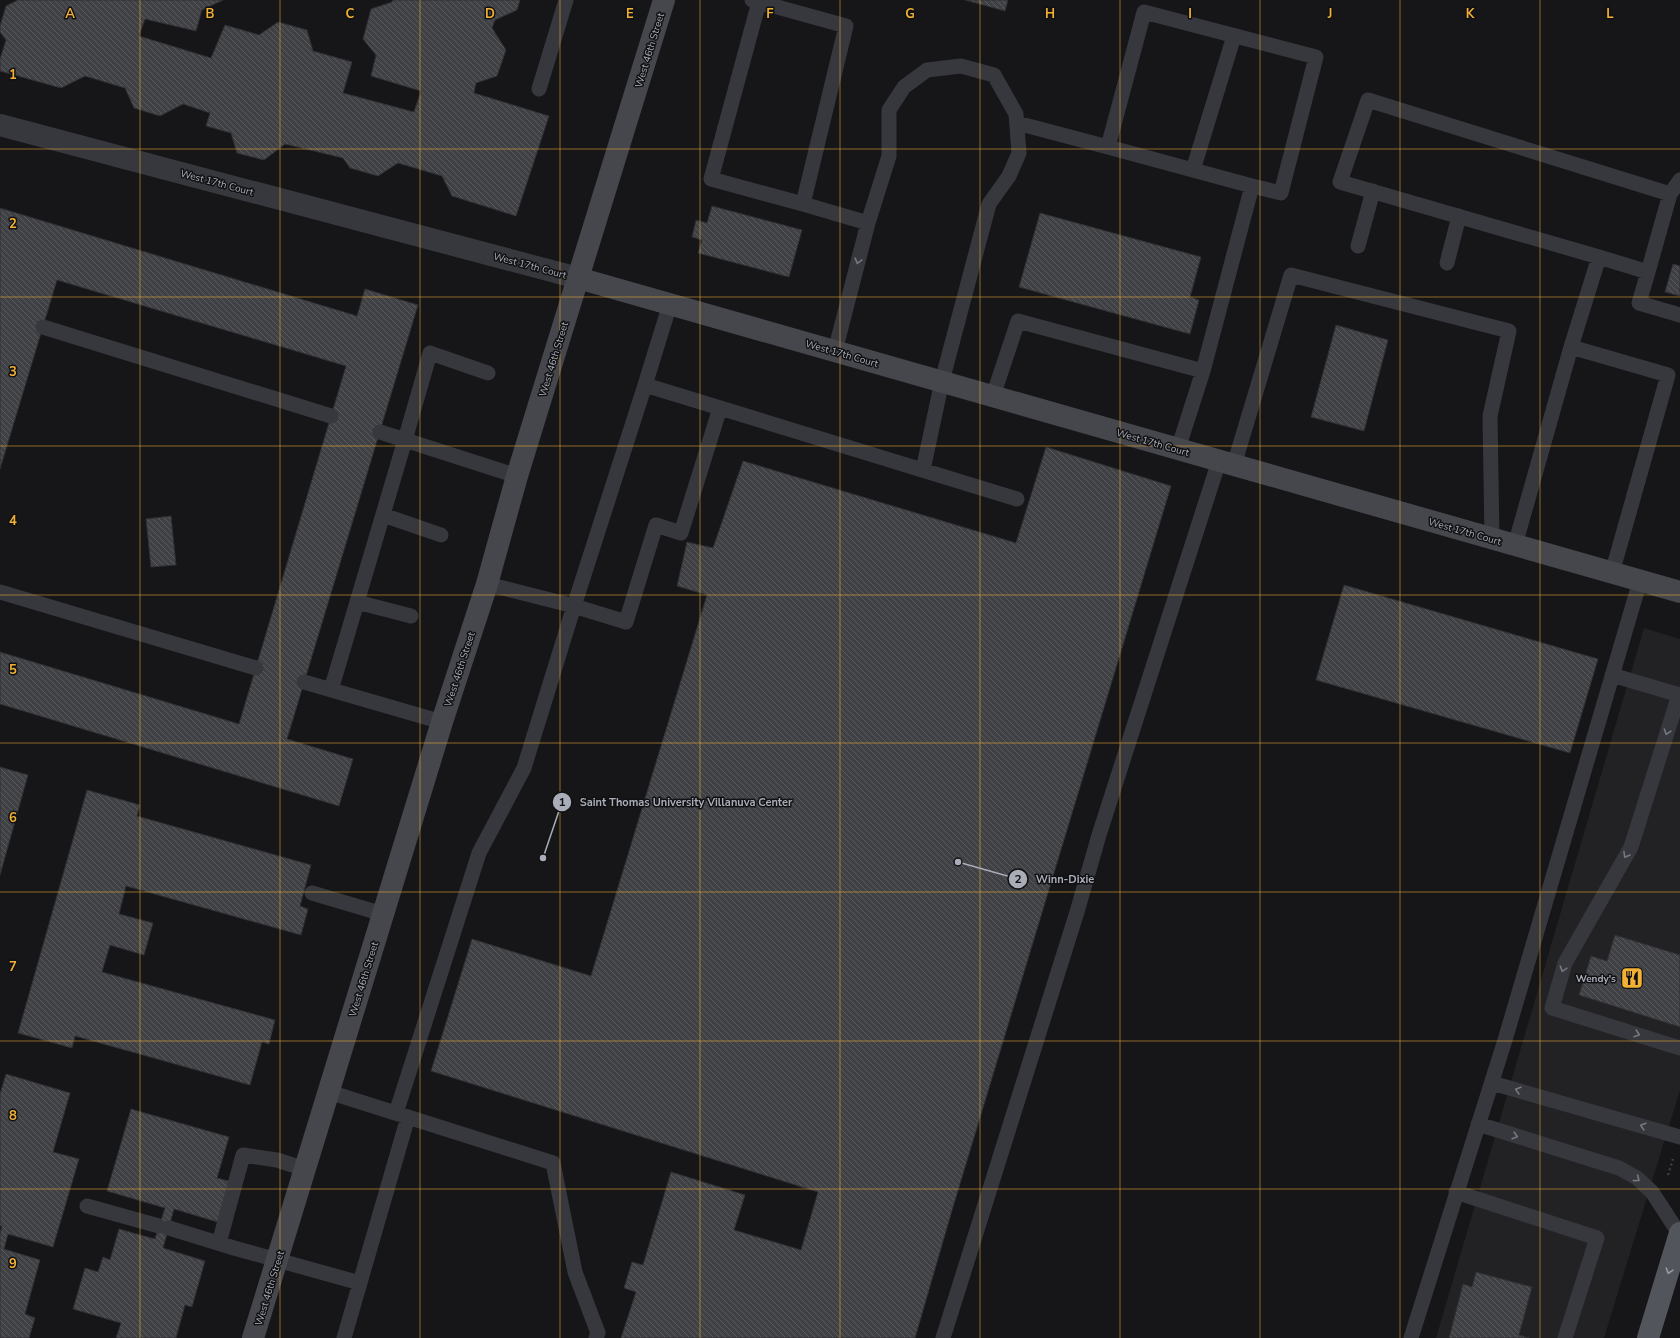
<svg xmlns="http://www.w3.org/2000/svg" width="1680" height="1338" viewBox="0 0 1680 1338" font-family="'Nunito Sans',sans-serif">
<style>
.built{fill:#222225}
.building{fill:url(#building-back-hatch);stroke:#303034}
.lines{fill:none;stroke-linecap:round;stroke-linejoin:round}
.path{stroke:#3d3f44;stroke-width:2.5;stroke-dasharray:2 3;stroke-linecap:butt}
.lane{stroke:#37383d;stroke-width:15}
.street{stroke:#37383d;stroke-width:22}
.secondary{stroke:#45474d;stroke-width:22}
.primary{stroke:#53555c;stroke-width:22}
.oneway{stroke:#757881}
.oneway2{stroke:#979ba6}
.grid{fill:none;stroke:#f2b134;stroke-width:1;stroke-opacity:0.55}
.labels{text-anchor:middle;stroke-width:3;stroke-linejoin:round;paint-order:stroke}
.street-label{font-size:10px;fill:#a8adb8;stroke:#111113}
.poi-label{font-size:10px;font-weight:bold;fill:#a8adb8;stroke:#111113;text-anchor:end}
.grid-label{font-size:13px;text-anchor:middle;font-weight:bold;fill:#f2b134;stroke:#111113;stroke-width:3;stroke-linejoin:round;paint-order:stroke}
.leader{fill:none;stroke:#a8adb8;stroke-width:1.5}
.callout-dot{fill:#a8adb8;stroke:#111113;stroke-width:1.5}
.mark-label{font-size:12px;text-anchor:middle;font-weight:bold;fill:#111}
.callout-label{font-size:11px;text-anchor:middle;font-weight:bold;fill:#a8adb8;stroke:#111113;stroke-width:3;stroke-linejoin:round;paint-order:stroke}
</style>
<defs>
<pattern id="building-back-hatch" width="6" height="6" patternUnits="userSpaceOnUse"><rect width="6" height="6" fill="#404145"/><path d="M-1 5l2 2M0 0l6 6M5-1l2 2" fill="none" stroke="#595a5e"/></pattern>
</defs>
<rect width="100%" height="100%" fill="#161618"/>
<path class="built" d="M1644 628 1680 639V1090L1604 1338H1436Z"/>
<path class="building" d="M223 0 202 10 196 31 145 19 139 36 211 58 225 25 259 35 278 22 307 30 313 51 352 62 343 93 414 112 421 91 371 76 376 55 363 39 371 9 392 2 393 0H520L517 10 495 20 492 28 506 50 497 76 476 83 474 93 549 116 516 216 452 196 442 176 398 163 378 176 350 168 343 158 285 144 264 160 237 153 231 133 206 126 210 113 183 104 160 116 134 108 125 88 85 76 61 88 0 71V59L6 40 0 32V26L6 6 18 0Z
M965 0H1008L1005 11Z
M712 206 802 230 789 277 698 253 702 240 692 237 696 220 707 223Z
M0 208 357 316 365 289 418 305 287 739 353 759 339 806 0 704V652L239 724 346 366 57 280 0 469Z
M1040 213 1201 257 1190 297 1199 300 1190 334 1019 287Z
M1673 264 1680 266V296L1665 292Z
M1336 325 1388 340 1364 431 1311 417Z
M1046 447 1171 486 953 1207 915 1338H621L636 1292 624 1288 632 1262 643 1265 671 1172 745 1195 734 1230 801 1250 818 1192 431 1071 472 939 591 976 707 595 677 586 687 542 713 548 743 461 1016 543Z
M171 516 176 565 151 567 146 519Z
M1344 585 1598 659 1570 753 1316 680Z
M0 767 28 775 0 875Z
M87 790 140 805 137 816 311 865 300 906 308 909 301 935 126 886 119 914 153 923 144 955 110 945 102 972 275 1020 269 1044 262 1042 250 1085 75 1036 72 1048 18 1033Z
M1615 935 1680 955V1027L1579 995 1591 956 1607 961Z
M6 1074 70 1093 53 1152 79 1159 53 1247 8 1234 4 1249 40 1260 25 1314 35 1318 29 1338H0V1234L2 1226H0V1094Z
M131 1109 229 1137 217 1178 232 1182 221 1223 174 1209 163 1248 205 1261 192 1307 185 1305 176 1338H116L121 1323 73 1309 85 1268 98 1272 103 1257 110 1260 119 1229 155 1239 165 1208 107 1191Z
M1476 1272 1532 1287 1519 1335 1529 1338H1449L1463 1284 1472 1287Z"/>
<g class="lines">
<path class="path" d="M1668 1175 1673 1159"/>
<path class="lane" d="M752 0 846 26 803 204 868 223
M759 2 711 179 803 204
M539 89 566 0
M1017 123 1108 147 1144 12 1316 57 1281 193 1252 186 1203 371
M1108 147 1252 186
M1193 170 1234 36
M1670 194 1680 180
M1358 246 1373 191
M1447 263 1459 216
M1648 272 1639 303 1680 315
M670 304 645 385 1017 499
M43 327 331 416
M1571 347 1599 257 1340 182 1368 100 1670 194 1648 272 1599 257
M835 351 868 223 889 156V110L904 87 927 70 961 66 994 75 1016 114 1019 153 1009 176 989 204 942 381 923 470
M993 396 1018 321 1203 371 1178 449
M380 432 405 440 430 353 488 373
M1234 465 1291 275 1509 331 1490 416 1492 538
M383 515 441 535
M1515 545 1571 347 1668 375 1612 573
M487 584 574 606 645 385
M0 592 256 668
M357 602 411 616
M1612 675 1680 695
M304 682 442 722
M331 690 405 440 517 476
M1679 695 1631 847 1565 963 1552 1008 1680 1048
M312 893 383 914
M1492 1083 1680 1137
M329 1092 553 1163 575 1272 598 1333 596 1338
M396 1113 479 853 524 768 574 606 626 622 656 525 681 533 720 408
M1478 1124 1619 1168 1637 1178 1652 1192 1680 1235
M1456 1192 1597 1238 1565 1338
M87 1206 159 1226
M169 1228 234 1248 360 1283
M219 1243 243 1155 277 1160 305 1169
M344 1338 408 1117
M943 1338 1077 912 1099 835 1219 461
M1411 1338 1505 1040 1640 581"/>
<path class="street" d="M0 125 578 278"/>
<path class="secondary" d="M578 278 1680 592
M253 1338 442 722 487 584 517 476 578 278 664 0"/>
<path class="primary" d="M1648 1338 1680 1233"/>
</g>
<defs><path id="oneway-chevron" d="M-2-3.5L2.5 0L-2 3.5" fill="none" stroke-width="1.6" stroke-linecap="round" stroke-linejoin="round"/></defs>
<g class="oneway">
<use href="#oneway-chevron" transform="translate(858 261) rotate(105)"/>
<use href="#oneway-chevron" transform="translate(1667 732) rotate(108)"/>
<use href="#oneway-chevron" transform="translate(1626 855) rotate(120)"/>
<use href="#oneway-chevron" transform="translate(1563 969) rotate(107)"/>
<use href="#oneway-chevron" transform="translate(1637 1034) rotate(17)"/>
<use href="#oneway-chevron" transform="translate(1518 1090) rotate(-164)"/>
<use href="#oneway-chevron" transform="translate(1643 1126) rotate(-164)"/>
<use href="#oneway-chevron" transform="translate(1515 1136) rotate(17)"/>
<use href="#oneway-chevron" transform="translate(1637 1179) rotate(37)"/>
</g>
<use class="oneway2" href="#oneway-chevron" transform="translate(1669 1271) rotate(107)"/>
<path class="grid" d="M140 0V1338M280 0V1338M420 0V1338M560 0V1338M700 0V1338M840 0V1338M980 0V1338M1120 0V1338M1260 0V1338M1400 0V1338M1540 0V1338M0 149H1680M0 297H1680M0 446H1680M0 595H1680M0 743H1680M0 892H1680M0 1041H1680M0 1189H1680"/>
<defs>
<g id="restaurant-square" transform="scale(1.15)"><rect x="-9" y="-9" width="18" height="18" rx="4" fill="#f2b134" stroke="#111113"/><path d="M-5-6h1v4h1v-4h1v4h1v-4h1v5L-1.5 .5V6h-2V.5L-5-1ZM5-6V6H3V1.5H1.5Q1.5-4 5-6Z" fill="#111"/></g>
</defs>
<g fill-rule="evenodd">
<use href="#restaurant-square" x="1632" y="978"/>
</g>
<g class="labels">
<g class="street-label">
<text transform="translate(649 50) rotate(-73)" y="4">West 46th Street</text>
<text transform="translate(217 182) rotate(15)" y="4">West 17th Court</text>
<text transform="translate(530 265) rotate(15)" y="4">West 17th Court</text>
<text transform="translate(842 353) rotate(16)" y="4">West 17th Court</text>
<text transform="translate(553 359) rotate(-73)" y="4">West 46th Street</text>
<text transform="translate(1153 442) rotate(16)" y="4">West 17th Court</text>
<text transform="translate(1465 531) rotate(16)" y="4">West 17th Court</text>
<text transform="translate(459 669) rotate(-72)" y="4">West 46th Street</text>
<text transform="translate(363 979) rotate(-73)" y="4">West 46th Street</text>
<text transform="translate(269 1288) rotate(-73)" y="4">West 46th Street</text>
</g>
<g class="poi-label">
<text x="1616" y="982">Wendy's</text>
</g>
</g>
<g class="grid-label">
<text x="70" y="18">A</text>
<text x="210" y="18">B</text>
<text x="350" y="18">C</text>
<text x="490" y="18">D</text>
<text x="630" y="18">E</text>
<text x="770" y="18">F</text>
<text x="910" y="18">G</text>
<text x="1050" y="18">H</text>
<text x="1190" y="18">I</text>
<text x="1330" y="18">J</text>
<text x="1470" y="18">K</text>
<text x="1610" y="18">L</text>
<text x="13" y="79">1</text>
<text x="13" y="228">2</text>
<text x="13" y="376">3</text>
<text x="13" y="525">4</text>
<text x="13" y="674">5</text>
<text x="13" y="822">6</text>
<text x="13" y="971">7</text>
<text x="13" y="1120">8</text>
<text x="13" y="1268">9</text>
</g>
<path class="leader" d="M543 858L562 802M958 862L1018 879"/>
<g class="callout-dot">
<circle cx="543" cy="858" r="4"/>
<circle cx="958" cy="862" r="4"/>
<circle cx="562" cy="802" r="10"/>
<circle cx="1018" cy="879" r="10"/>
</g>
<g class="mark-label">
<text x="562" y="806">1</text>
<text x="1018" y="883">2</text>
</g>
<g class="callout-label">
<text x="686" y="806">Saint Thomas University Villanuva Center</text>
<text x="1065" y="883">Winn-Dixie</text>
</g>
</svg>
